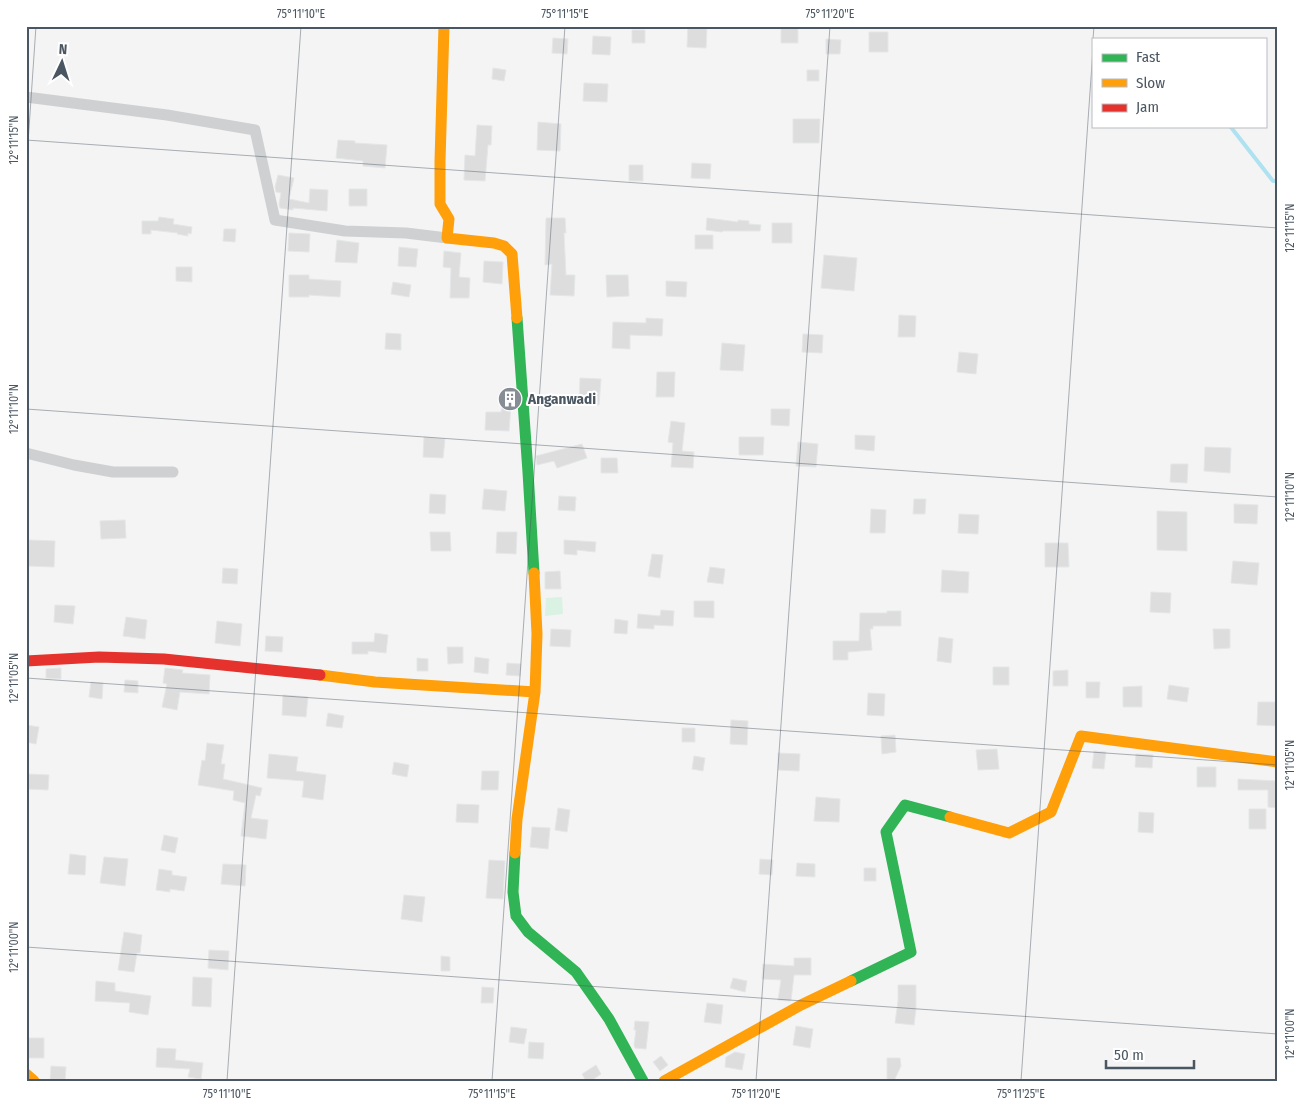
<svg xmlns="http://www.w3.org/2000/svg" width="1304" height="1107" viewBox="0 0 1304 1107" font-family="'Fira Sans Condensed',sans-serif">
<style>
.green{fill:#d9f2e3}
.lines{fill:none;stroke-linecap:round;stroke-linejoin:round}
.stream{stroke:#aee2f0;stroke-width:4}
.building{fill:#ddddde;stroke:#e5e6e7}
.street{stroke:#ced0d2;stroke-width:11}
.fast{stroke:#30b455;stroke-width:11}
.slow{stroke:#ff9f0a;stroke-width:11}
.jam{stroke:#e5322d;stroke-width:11}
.ticks{fill:none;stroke:#4a5661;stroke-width:1;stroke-opacity:0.45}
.labels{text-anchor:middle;stroke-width:4;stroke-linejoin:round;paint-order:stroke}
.poi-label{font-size:15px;font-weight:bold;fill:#4a5661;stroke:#fff;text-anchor:start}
.neatline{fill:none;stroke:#4a5661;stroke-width:2}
.ticks-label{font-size:12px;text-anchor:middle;fill:#4a5661}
</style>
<rect width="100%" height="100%" fill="#f4f4f4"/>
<path class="green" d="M562 597 563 614 545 616 546 598Z"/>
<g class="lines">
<path class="stream" d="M1230 126 1273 181H1278"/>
</g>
<path class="building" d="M688 26 707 27 706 48 687 47Z
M781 26H798V43H781Z
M632 30H645V43H632Z
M869 32H888V52H869Z
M593 36 611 37 610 55 592 54Z
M553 38 568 39 567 54 552 53Z
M826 39 841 40 840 54H826Z
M493 68 506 70 504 81 492 79Z
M807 70H819V81H807Z
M584 83 608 84 607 102 583 101Z
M793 119H820L819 143H793Z
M538 122 561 124 560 151 537 150Z
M477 125 492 126 491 145H488L485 181 464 180 465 155 475 156Z
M338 140 355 141V143L387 145 385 168 363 166V161L336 158Z
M692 163 711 164 710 179 691 178Z
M629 165H643V181H629Z
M278 175 294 178 289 199 309 203 310 189 328 190 327 211 293 208V210L280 208 279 204 281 193 276 192 275 187Z
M349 189H367V206H349Z
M159 217 174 219 173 224 192 227 191 234 188 233V236L177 234 178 233 151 230V234H142V221H158Z
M546 218H565L566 233H564L566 275H575L574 296 550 295 552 264 545 265Z
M707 218 738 222V220L749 221V224L761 225 760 231H723L722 232 706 230Z
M772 223H792V243H772Z
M224 229H236L235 242 223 241Z
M289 233 310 234 309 252 288 251Z
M695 235H713V249H695Z
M337 240 359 243 357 263 335 262Z
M399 247 418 249 416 267 398 266Z
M444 251 461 253 459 277 470 278 469 298H450L451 268 443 267Z
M824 255 857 258 854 291 821 288Z
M484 261 503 262 502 284 483 282Z
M176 267H192V282L176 281Z
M289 275H309V279L341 281 340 297 309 295V297H289Z
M606 275H628L629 296 607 297Z
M666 281 687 282 686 297 666 296Z
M393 282 411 285 409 297 391 294Z
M899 315 916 316 915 337H898Z
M646 318 663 319 662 336 630 335V349L612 348 613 322 646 323Z
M386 333 401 334V350L385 349Z
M803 334 823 335 822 353 802 352Z
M722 343 745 345 743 371 720 370Z
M959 352 978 354 976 374 957 372Z
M657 372H675L674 397H656Z
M580 378 601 379 599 405 579 404Z
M505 389 511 390V392H513L514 406H511L509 431 485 430 486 412H501Z
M771 409H790L789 426 771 425Z
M671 421 685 423 682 451 694 452 693 468 671 467 673 443 668 442Z
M855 435 875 436 874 451 855 449Z
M424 437 445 439 443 458 423 457Z
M739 437H764L763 455H739Z
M798 442 818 444 816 467 796 466Z
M582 444 587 458 557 468 554 461 537 465 536 456Z
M1205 447 1231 448 1230 473 1204 471Z
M601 458H617L618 473H601Z
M1171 464H1188L1187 483 1170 482Z
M484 489 507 491 505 511 482 509Z
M430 494 446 495 445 514 429 513Z
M559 496 576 497 575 511 558 510Z
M914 499H926L925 514H913Z
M1234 504 1258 505 1257 524 1234 523Z
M871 509 886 510 885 533H870Z
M1157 511 1187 512V551L1157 550Z
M959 514 979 515 978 534 958 533Z
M125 520 126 538 101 539 100 521Z
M430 532H450L451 551H431Z
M497 532H517L516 554 496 553Z
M29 540 55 541 54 567 28 566Z
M564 540 596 542 595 552 577 550V555L564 554Z
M1045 543H1068L1069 567H1045Z
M652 554 663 555 660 578 648 576Z
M1233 561 1259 563 1257 585 1231 583Z
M710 567 725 569 723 584 707 582Z
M223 568 238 569 237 584 222 583Z
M942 570 969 572 968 593 941 592Z
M560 571 561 589H545V572Z
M1151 592 1171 593 1170 613 1150 612Z
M694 601H714V618L694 617Z
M55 605 75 606 73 624 54 622Z
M661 610 674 611 673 626 654 625V629L637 628 638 614 660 616Z
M887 611H901V626H873V629H870L872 650 848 652V660H833V641H859L860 613H887Z
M126 617 147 620 145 639 123 636Z
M615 619 628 621 627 634 614 633Z
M217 621 242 624 240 646 215 643Z
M551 629 571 630 570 647 550 646Z
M1213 629H1230V648L1214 649Z
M375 633 388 635 386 653 368 651V654H352V642H374Z
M266 636 283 637 282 652 265 651Z
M939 637 953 639 951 663 937 661Z
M447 647H463V663L448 664Z
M475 657 489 659 488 674 474 672Z
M417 658 428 659V671H417Z
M507 663 521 664 520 676 506 675Z
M993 667H1009V685H993Z
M61 668V679L46 678V669Z
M165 668 183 670 182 673 210 675 209 694 180 692 177 710 162 707 167 684 163 683Z
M1068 670V686H1053V671Z
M125 680 138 681V693L124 692Z
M91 682 103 683 102 699 89 697Z
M1086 682H1100L1099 698H1086Z
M1169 685 1189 688 1187 702 1167 699Z
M1142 686V707H1123V687Z
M868 693 885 694 884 716 867 715Z
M283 695 308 697 306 717 282 715Z
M1258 702H1278L1277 726 1257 725Z
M328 713 344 716 342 728 326 726Z
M731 720 748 721 747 745 730 744Z
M26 725 39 727 36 744 26 742Z
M682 728H695V742H682Z
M895 735 896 752 882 754 881 736Z
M207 743 224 745 221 764H225L223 779 262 788 260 796 256 795 251 818 268 820 266 839 241 836 245 803 233 800 234 791 198 785 202 760 205 761Z
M997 749 999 769 978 770 976 750Z
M1094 751 1106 752 1104 769 1092 768Z
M778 753 800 754 799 771 778 770Z
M269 754 298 757 296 771 326 775 323 800 302 797 304 781 267 778Z
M1136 754 1153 755 1152 768 1135 767Z
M694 756 705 758 703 771 692 769Z
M394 762 409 765 407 777 392 774Z
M1197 767H1216V787H1197Z
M482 771H499L498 790H481Z
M28 774 49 775 48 790 27 789Z
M1238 779 1278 781V808L1268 807V790H1238Z
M816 797 840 799 839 822 814 821Z
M457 804 479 805 478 823 456 822Z
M558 808 570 810 567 832 555 830Z
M1249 809H1266V829H1249Z
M1139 812 1154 813 1153 833 1138 832Z
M532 827 550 828 548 849 530 847Z
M164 835 178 838 175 853 161 850Z
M70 854 86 856 85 875 68 874Z
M104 857 128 859 125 886 100 883Z
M760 859 773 860 772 875 759 874Z
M489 860 505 861 503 899 486 898Z
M797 863 815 864V877L796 876Z
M223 864 246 865 245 886 221 884Z
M864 868H876V881H864Z
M159 869 172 871V875L187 877 184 891 170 889V892L156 890Z
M404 895 425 897 422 922 401 919Z
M124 932 142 935 140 953H137L134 972 118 970Z
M209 950 229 951 228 970 208 968Z
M441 956 450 957V971H441Z
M794 958H811V975H794L791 1000 789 1001 778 1000 781 980 762 979 763 964 794 966Z
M193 977 212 978 211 1007 192 1006Z
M733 978 747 981 745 992 730 988Z
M96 981 115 983V991L151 996 148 1015 129 1012 130 1003 95 1001Z
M898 985H916V1009L914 1025 895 1023 898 1001Z
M482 987 494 988 493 1003H481Z
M707 1003 723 1005 721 1024 704 1022Z
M635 1021 649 1022 646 1049 635 1048 634 1045 636 1030H634Z
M796 1026 813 1029 810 1048 793 1045Z
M511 1027 527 1029 524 1044 509 1042Z
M26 1038H44V1058H26Z
M529 1042 544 1043 543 1059 528 1058Z
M157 1048 176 1049 175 1060 203 1063 201 1079 188 1077 190 1069 156 1067Z
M735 1052 745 1054 742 1070 725 1067 726 1057Z
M661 1056 668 1065 660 1071 653 1062Z
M887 1058H900L901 1066 894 1081H887Z
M596 1065 601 1074 591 1081H586L582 1074Z
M51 1066 66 1067 65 1081H50Z"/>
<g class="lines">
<path class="street" d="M26 97 167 115 255 130 275 220 345 231 406 233 447 238
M26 453 74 465 113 472H173"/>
<path class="fast" d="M517 318 528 472 534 573
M515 853 513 892 516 916 528 932 576 972 609 1019 643 1081
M851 981 911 952 886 832 905 805 950 817"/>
<path class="slow" d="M444 26 440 161V204L449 219 447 238 494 243 504 246 512 254 517 318
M320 675 375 682 535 692
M950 817 1009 833 1051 812 1081 736 1278 762
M515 853 517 819 535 692 537 634 534 573
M26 1074 34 1081
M664 1081 801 1005 851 981"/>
<path class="jam" d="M26 661 99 657 164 659 320 675"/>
</g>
<path class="ticks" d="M1093 39 1094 26M26 140 1278 228M26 172 36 26M26 409 1278 497M26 678 1278 765M26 947 1278 1034M227 1081 301 26M492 1081 565 26M756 1081 830 26M1021 1081 1093 49"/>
<defs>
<g id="building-disc" transform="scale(1.25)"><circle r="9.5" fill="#868d94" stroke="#fff"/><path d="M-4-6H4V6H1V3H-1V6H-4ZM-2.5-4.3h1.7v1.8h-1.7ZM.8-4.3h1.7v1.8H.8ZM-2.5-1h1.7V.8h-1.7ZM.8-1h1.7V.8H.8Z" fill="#fff"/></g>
</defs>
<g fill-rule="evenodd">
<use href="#building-disc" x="510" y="399"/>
</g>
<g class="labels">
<g class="poi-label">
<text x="528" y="404">Anganwadi</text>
</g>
</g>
<rect width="1304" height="1107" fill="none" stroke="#ffffff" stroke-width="55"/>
<rect x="1092" y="38" width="175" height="90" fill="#ffffff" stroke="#b7bbc0"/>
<rect x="1102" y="54" width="25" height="8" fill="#30b455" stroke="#b7bbc0"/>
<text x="1136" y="62" font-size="15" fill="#4a5661">Fast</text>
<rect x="1102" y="79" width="25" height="8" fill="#ff9f0a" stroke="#b7bbc0"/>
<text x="1136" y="88" font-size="15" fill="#4a5661">Slow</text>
<rect x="1102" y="104" width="25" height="8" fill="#e5322d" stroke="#b7bbc0"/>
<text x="1136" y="112" font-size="15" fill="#4a5661">Jam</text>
<g transform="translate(62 62) rotate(4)" stroke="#ffffff" stroke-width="4" paint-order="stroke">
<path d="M0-4L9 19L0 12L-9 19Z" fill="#4a5661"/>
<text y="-8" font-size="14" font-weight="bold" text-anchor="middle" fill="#4a5661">N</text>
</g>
<path d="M1106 1060v8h88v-8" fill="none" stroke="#4a5661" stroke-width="2.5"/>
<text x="1114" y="1060" font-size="15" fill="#4a5661" stroke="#ffffff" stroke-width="4" paint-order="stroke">50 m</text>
<rect x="28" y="28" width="1248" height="1052" class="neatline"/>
<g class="ticks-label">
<text x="301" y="18">75°11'10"E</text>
<text x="565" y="18">75°11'15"E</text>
<text x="830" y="18">75°11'20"E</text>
<text transform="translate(14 140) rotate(-90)" y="4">12°11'15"N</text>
<text transform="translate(1290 228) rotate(-90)" y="4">12°11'15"N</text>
<text transform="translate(14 409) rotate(-90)" y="4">12°11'10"N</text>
<text transform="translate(1290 497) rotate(-90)" y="4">12°11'10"N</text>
<text transform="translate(14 678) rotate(-90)" y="4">12°11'05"N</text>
<text transform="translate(1290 765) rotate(-90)" y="4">12°11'05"N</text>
<text transform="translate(14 947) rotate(-90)" y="4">12°11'00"N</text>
<text transform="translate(1290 1034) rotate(-90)" y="4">12°11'00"N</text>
<text x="227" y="1098">75°11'10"E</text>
<text x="492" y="1098">75°11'15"E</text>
<text x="756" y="1098">75°11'20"E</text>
<text x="1021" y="1098">75°11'25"E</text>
</g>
</svg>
